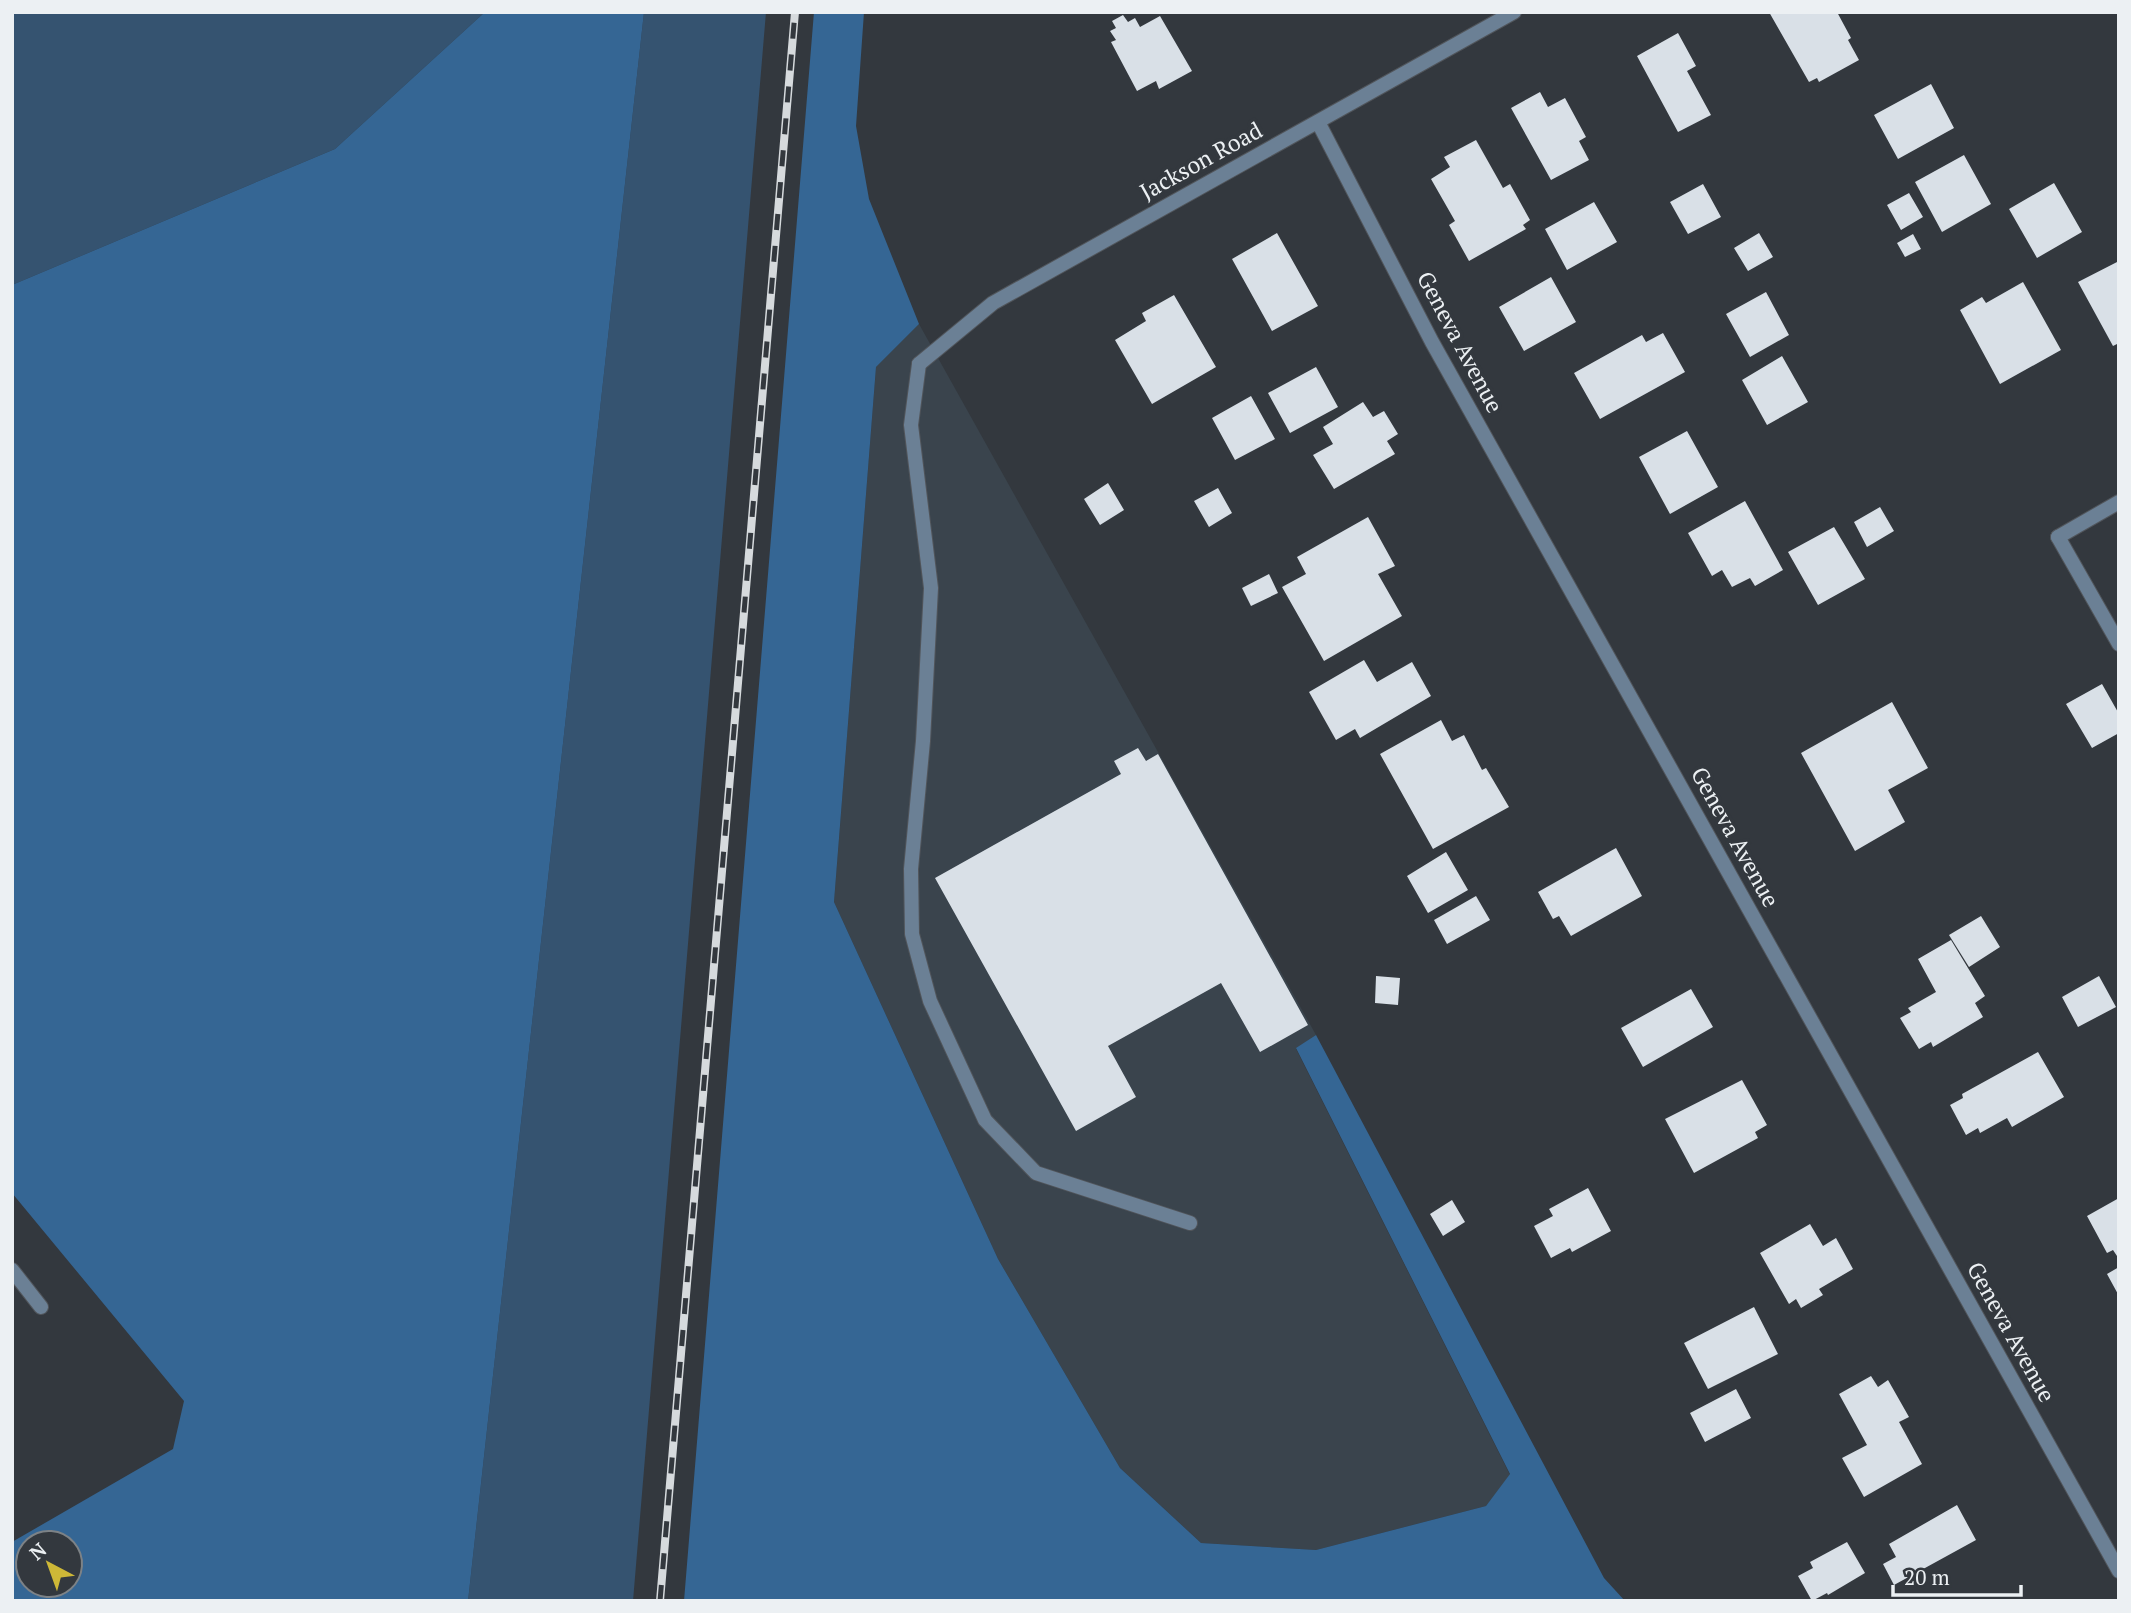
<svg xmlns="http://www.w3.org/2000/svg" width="2131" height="1613" viewBox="0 0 2131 1613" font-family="'PT Serif',serif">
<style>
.built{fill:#3a444d}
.green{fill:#355370}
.forest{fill:#356694;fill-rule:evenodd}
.building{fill:#d9e0e7}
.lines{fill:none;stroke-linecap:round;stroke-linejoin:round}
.lane-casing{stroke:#51555b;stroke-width:16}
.street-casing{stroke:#51555b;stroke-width:16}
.lane{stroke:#6b8095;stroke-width:14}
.street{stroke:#6b8095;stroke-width:14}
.rail-casing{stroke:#d6dadd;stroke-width:8}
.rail{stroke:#33383e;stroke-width:5;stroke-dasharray:16;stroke-linecap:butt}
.labels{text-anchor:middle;stroke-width:7;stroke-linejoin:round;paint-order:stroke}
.street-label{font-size:23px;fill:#ecf0f3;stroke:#33383e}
</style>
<rect width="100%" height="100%" fill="#33383e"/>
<path class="built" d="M919 324 1316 1035 1296 1049 1510 1475 1486 1506 1316 1550 1201 1543 1120 1468 998 1259 834 902 876 367Z"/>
<path class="green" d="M12 12H485L335 149 12 285Z
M644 12H766L633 1601H468Z"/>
<path class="forest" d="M485 12H644L468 1601H12V1542L173 1449 184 1401 12 1193V285L335 149ZM28 1543H70V1585H28Z
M814 12H864L856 126 869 199 919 324 876 367 834 902 998 1259 1120 1468 1201 1543 1316 1550 1486 1506 1510 1474 1296 1048 1316 1035 1604 1578 1625 1601H684Z"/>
<path class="building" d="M1769 12H1837L1851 38 1848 40 1859 60 1819 82 1817 78 1809 82Z
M1123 15 1128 22 1135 18 1140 27 1160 16 1192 71 1159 89 1156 81 1137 91 1111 42 1116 40 1110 31 1116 28 1112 21Z
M1678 33 1696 66 1687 71 1711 115 1678 132 1637 56Z
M1931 84 1954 128 1898 159 1874 115Z
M1540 92 1548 107 1565 98 1586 137 1579 141 1589 160 1551 180 1511 108Z
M1476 140 1503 188 1510 184 1530 220 1523 225 1526 229 1469 261 1449 225 1455 221 1431 179 1450 167 1444 157Z
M1964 155 1991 204 1942 232 1915 182Z
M2054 183 2082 232 2037 258 2009 209Z
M1703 184 1721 217 1688 234 1670 202Z
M1909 193 1923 217 1901 230 1887 205Z
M1594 202 1617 242 1567 270 1545 229Z
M1277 233 1318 306 1272 331 1232 259Z
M1759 233 1773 257 1748 271 1734 248Z
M1913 234 1921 249 1905 257 1897 243Z
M2119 261V343L2113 346 2078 282Z
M1551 277 1576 322 1524 351 1499 307Z
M2023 282 2061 350 2000 384 1960 310 1982 297 1986 303Z
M1766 292 1789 335 1750 357 1726 314Z
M1174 295 1216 367 1152 404 1115 340 1146 321 1142 313Z
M1663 333 1685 372 1600 419 1574 373 1642 335 1646 342Z
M1782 356 1808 402 1767 425 1742 380Z
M1316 367 1338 407 1290 433 1268 393Z
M1251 396 1275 439 1235 460 1212 418Z
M1363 402 1373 417 1384 411 1398 434 1387 441 1395 454 1334 489 1313 455 1333 444 1323 427Z
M1687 431 1718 487 1670 514 1639 457Z
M1108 483 1124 510 1100 525 1084 499Z
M1218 488 1232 513 1209 527 1194 501Z
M1745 501 1783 570 1755 586 1750 578 1732 587 1722 570 1712 576 1688 533Z
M1880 507 1894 531 1867 547 1854 522Z
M1368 517 1395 566 1378 574 1402 616 1324 661 1282 587 1306 574 1297 557Z
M1834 527 1865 579 1818 605 1788 552Z
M1269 574 1278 593 1251 606 1242 588Z
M1364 660 1377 682 1412 662 1431 696 1360 738 1355 729 1336 740 1309 692Z
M2102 684 2119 714V733L2092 748 2066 704Z
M1892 702 1928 768 1888 790 1905 822 1855 851 1801 753Z
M1441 720 1452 741 1464 735 1482 770 1486 768 1509 807 1433 849 1380 754Z
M1138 748 1146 761 1158 754 1308 1025 1260 1052 1221 983 1108 1046 1136 1097 1076 1131 935 878 1121 774 1114 761Z
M1616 848 1642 896 1571 936 1559 916 1553 919 1538 892Z
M1446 852 1468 890 1428 913 1407 876Z
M1476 896 1490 920 1447 944 1434 920Z
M1981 916 2000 947 1969 967 1949 935Z
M1951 940 1985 996 1975 1003 1983 1017 1933 1047 1931 1042 1919 1049 1900 1018 1911 1012 1908 1008 1936 992 1918 959Z
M1376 976 1400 978 1398 1005 1375 1003Z
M2099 976 2116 1007 2078 1027 2062 997Z
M1691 989 1713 1027 1643 1067 1621 1028Z
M2038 1052 2064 1097 2012 1127 2007 1118 1980 1133 1978 1128 1966 1135 1950 1105 1963 1098 1962 1094Z
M1742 1080 1767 1125 1755 1132 1758 1138 1694 1173 1665 1119Z
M1588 1188 1611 1231 1572 1252 1570 1248 1551 1258 1534 1226 1553 1216 1549 1209Z
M2119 1198V1259L2113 1250 2107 1253 2087 1216Z
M1452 1200 1465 1222 1443 1236 1430 1214Z
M1810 1224 1823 1246 1836 1238 1853 1269 1819 1289 1823 1295 1801 1308 1796 1299 1789 1304 1760 1253Z
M2119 1267V1296L2107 1274Z
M1754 1307 1778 1354 1708 1389 1684 1343Z
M1871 1376 1878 1387 1888 1380 1909 1417 1899 1422 1922 1464 1864 1497 1842 1458 1867 1445 1839 1394Z
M1736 1389 1751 1418 1705 1442 1690 1413Z
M1957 1505 1976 1540 1894 1585 1883 1564 1896 1557 1889 1544Z
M1847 1542 1865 1573 1828 1595 1827 1593 1812 1601 1798 1576 1813 1568 1810 1562Z"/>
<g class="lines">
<g class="lane-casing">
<path id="lane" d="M919 364 911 425 931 588 923 741 911 869 912 934 930 1001 985 1120 1036 1173 1190 1223
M2058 537 2119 644
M12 1270 41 1307"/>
</g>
<g class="street-casing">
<path id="street" d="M1318 122 1432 342 2119 1571
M919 364 993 303 1514 12
M2058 537 2119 502"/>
</g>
<use href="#lane" class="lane"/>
<use href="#street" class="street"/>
<g class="rail-casing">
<path id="rail" d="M660 1601 795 12"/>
</g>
<use href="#rail" class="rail"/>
</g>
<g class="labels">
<g class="street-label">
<text transform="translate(1201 161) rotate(-29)" y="8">Jackson Road</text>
<text transform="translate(1460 342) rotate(62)" y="8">Geneva Avenue</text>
<text transform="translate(1735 837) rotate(61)" y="8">Geneva Avenue</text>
<text transform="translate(2011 1332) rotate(61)" y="8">Geneva Avenue</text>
</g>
</g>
<rect width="2131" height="1613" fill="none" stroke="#ecf0f3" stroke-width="28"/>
<g transform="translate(49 1564) rotate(319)"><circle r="33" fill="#33383e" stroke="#7d8286" stroke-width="2"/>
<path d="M0-5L12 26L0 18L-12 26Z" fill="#ceb837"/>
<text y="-10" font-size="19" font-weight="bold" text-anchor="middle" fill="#ecf0f3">N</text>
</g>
<path d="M1893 1585v10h128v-10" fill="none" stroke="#ecf0f3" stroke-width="3.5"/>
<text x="1904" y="1585" font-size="21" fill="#ecf0f3" stroke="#33383e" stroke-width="5" paint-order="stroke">20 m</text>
</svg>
